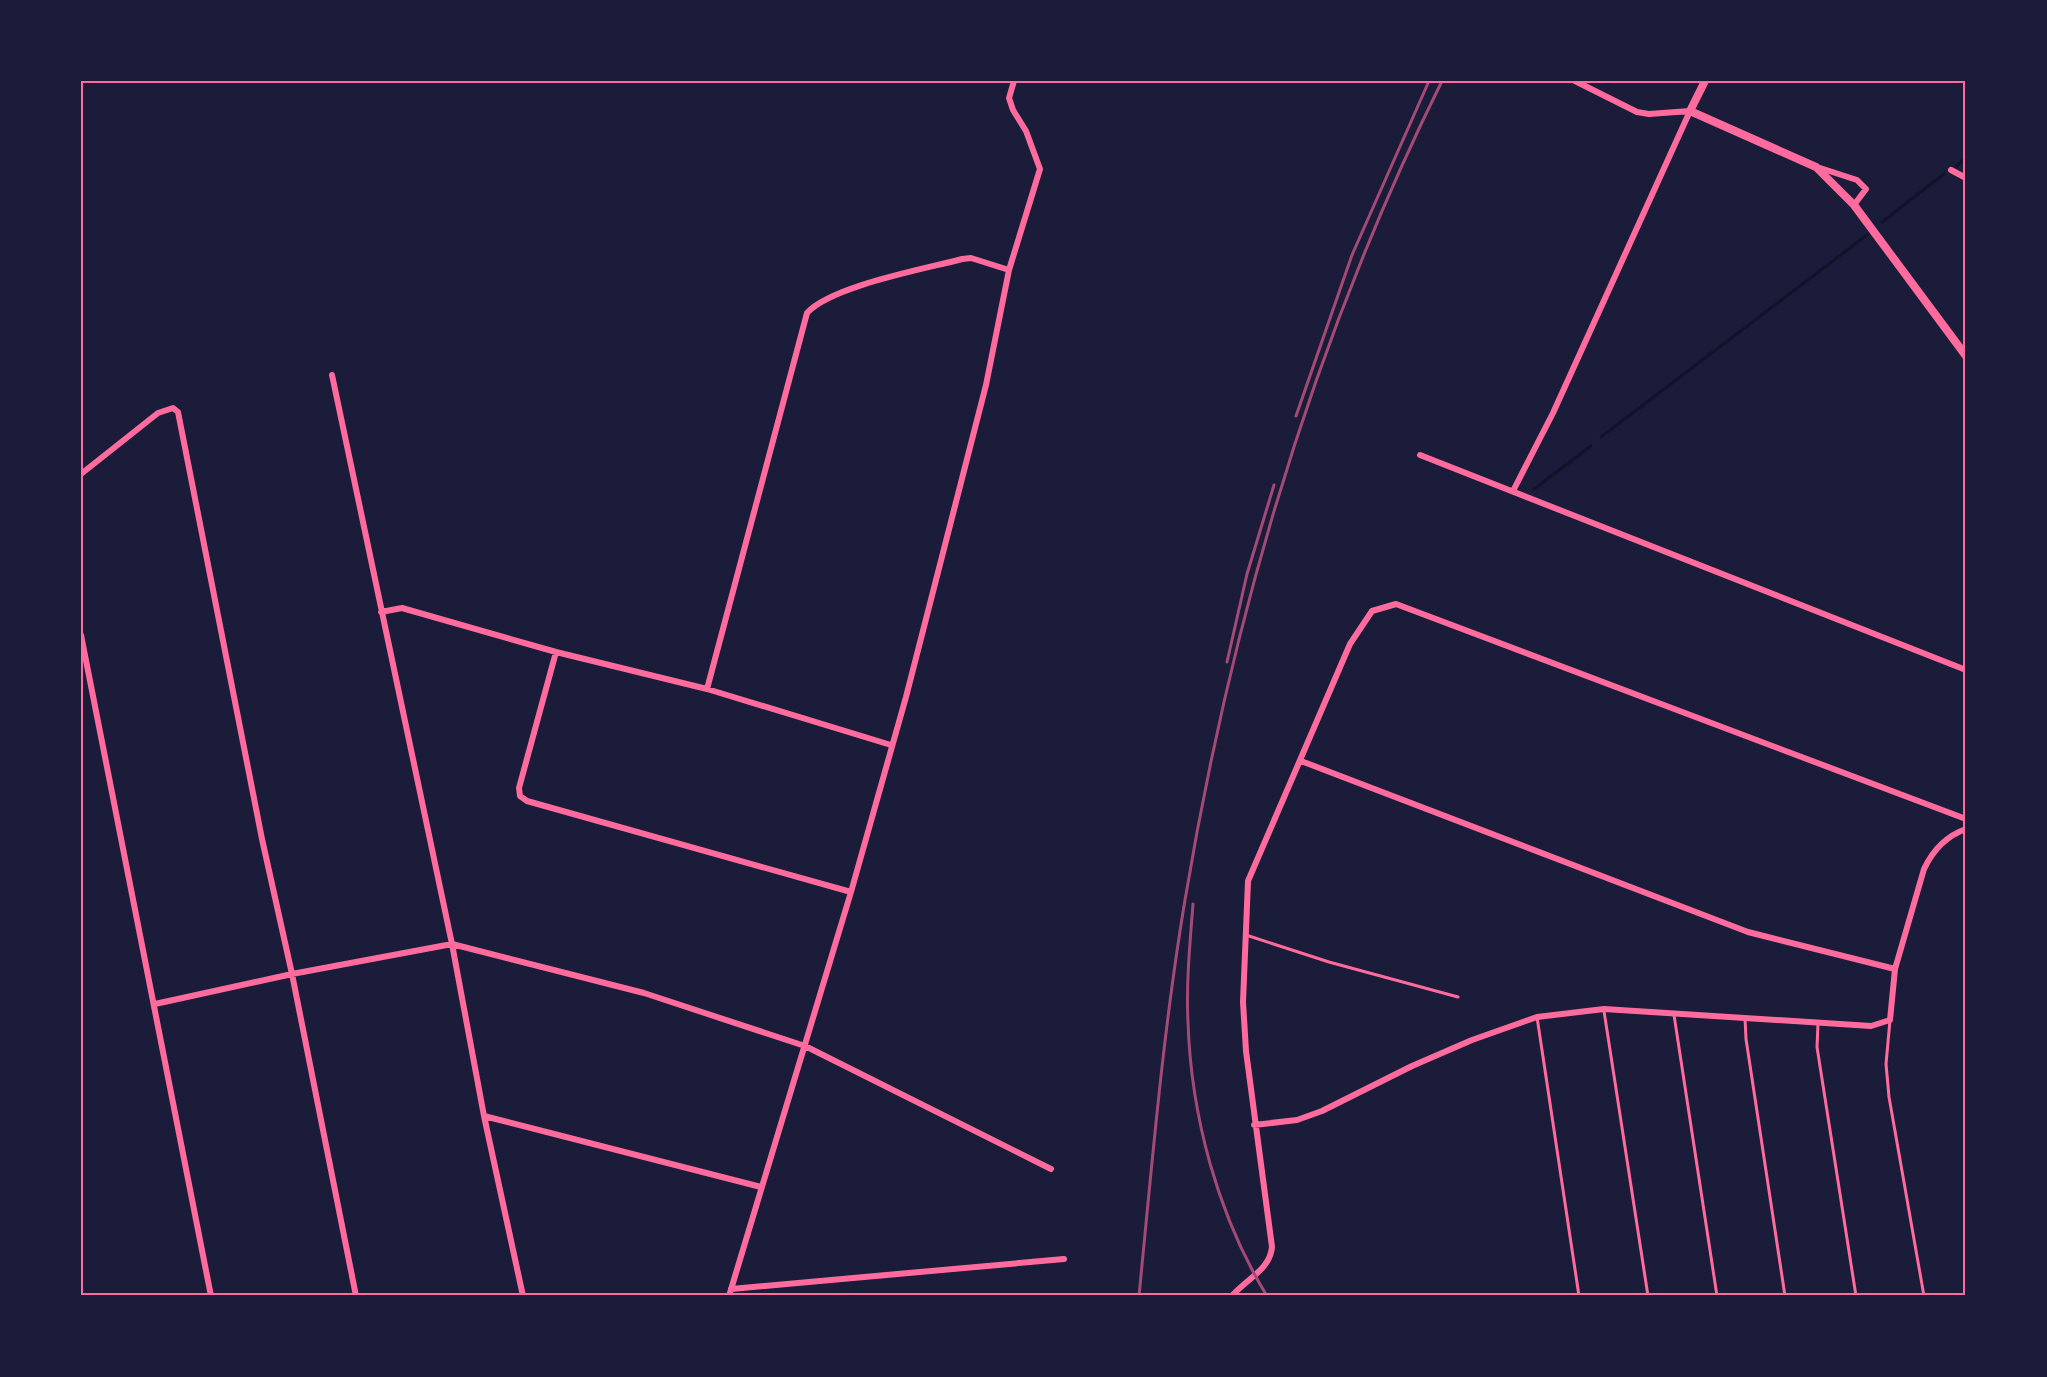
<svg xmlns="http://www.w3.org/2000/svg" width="2047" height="1377" viewBox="0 0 2047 1377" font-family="'IBM Plex Sans',sans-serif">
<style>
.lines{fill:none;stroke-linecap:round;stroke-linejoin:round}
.stream{stroke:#12122b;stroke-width:3}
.service{stroke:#ff6b9d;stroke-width:3}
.minor{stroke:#ff6b9d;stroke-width:6}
.tertiary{stroke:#ff6b9d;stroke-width:8}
.rail{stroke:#a44b75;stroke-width:3}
.neatline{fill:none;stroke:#ff6b9d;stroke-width:2}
</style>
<rect width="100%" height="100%" fill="#1b1b3a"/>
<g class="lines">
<path class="stream" d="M1956 166 1966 158
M1882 222 1944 174
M1601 437 1867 235
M1534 489 1591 446"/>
<path class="service" d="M1246 935 1329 962 1458 997
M1604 1011 1648 1296
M1674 1015 1717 1296
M1537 1017 1579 1296
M1745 1018 1746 1039 1785 1296
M1890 1020 1886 1064 1889 1097 1924 1296
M1818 1024 1817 1047 1856 1296"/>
<path class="minor" d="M1817 167 1857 180 1866 189 1854 205
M1951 170 1966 178
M332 375 452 944 484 1116 523 1296
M1420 455 1966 670
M81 474 158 413 173 408 178 412 262 839 292 974 356 1296
M1513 491 1553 413 1690 111 1649 114 1637 112 1575 81
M381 612 402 608 556 652 707 689 891 745
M81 635 211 1296
M556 652 519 788 520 796 527 801 851 892
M707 689 807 313C831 286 925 269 962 259L971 258 1009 270
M1301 761 1748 932 1895 969 1924 869C1933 850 1946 836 1966 829
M155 1004 292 974 452 944 644 993 805 1046 1051 1169
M484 1116 761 1187
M1254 1125 1297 1120 1322 1111 1412 1066 1472 1040 1537 1017 1604 1009 1871 1026 1890 1020 1895 969
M731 1289 1064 1259
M729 1296 851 892 906 697 986 385 1009 270 1040 169 1026 131 1013 110 1009 98 1014 81
M1232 1296C1246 1279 1270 1270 1272 1247L1246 1051 1243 1002 1248 881 1350 644 1372 611 1396 604 1966 819"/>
<path class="tertiary" d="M1705 81 1690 111 1816 167 1854 205 1966 356"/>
<path class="rail" d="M1296 416 1352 255 1429 81
M1227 662 1247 574 1274 485
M1193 904C1190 943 1186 983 1188 1022 1191 1116 1218 1216 1267 1296
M1139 1296C1152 1164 1163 1031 1185 900 1232 618 1315 337 1442 81"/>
</g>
<rect width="2047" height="1377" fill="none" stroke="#1b1b3a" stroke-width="165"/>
<rect x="82" y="82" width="1882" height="1212" class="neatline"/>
</svg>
